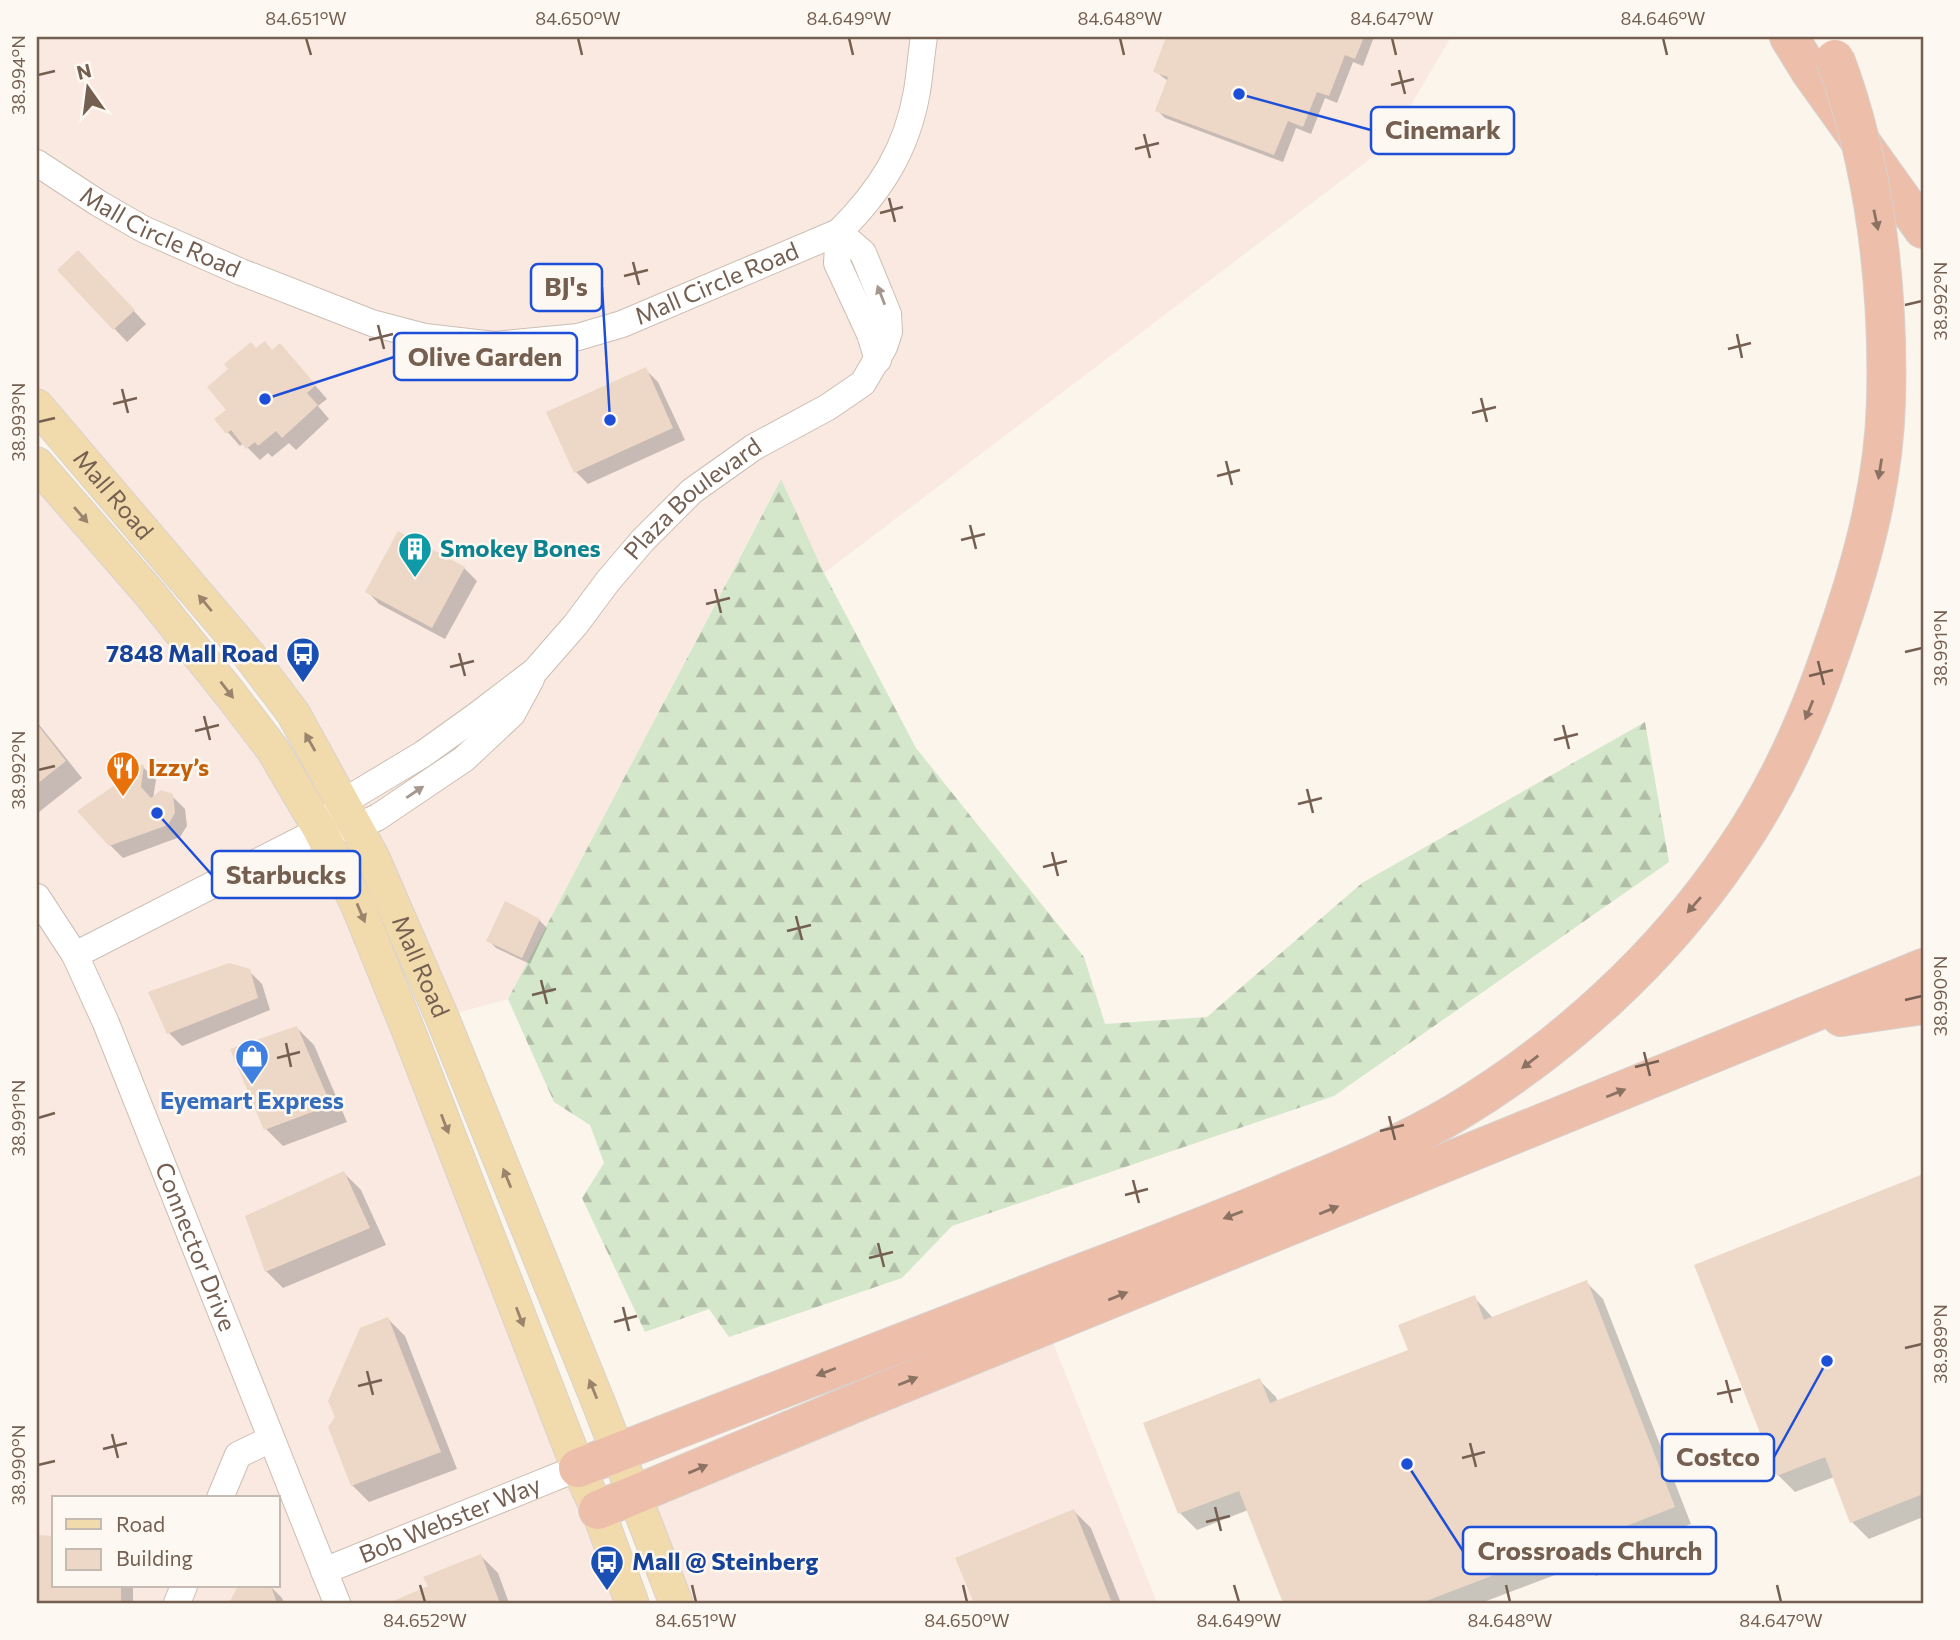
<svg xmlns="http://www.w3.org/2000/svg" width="1960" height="1640" viewBox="0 0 1960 1640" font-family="Commissioner,sans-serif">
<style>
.commercial{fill:#f9e9e1;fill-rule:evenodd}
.forest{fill:url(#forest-firs)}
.shadow{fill:#0003}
.building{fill:#edd7c6}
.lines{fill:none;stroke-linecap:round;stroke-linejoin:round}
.minor-casing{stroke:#ccbeb2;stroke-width:28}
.major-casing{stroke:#d8d2ce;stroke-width:35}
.highway-casing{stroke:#d8d2ce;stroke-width:40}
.minor{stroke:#fff;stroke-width:26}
.major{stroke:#f1daac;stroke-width:33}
.highway{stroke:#edbeaa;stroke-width:38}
.highway-bridge-casing{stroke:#d8d2ce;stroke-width:40;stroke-linecap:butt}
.highway-bridge{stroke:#edbeaa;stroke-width:38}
.oneway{fill:#8c7263}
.oneway2{fill:#a5978e}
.oneway3{fill:#9a846c}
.ticks{fill:none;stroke:#745f51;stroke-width:2.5}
.labels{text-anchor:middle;stroke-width:5;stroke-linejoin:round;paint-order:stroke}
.street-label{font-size:24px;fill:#745f51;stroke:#fdf9f2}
.culture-label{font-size:24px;font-weight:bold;fill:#0d838f;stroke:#fdf9f2;text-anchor:start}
.transit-label{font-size:24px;font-weight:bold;fill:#164399;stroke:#fdf9f2;text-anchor:end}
.food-label{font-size:24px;font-weight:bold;fill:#c56008;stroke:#fdf9f2;text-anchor:start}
.shop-label{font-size:24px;font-weight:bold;fill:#366cbe;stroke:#fdf9f2}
.leader{fill:none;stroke:#1d4ed8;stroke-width:2.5}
.callout-dot{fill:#1d4ed8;stroke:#fdf9f2;stroke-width:2.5}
.callout{fill:#fdf9f2;stroke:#1d4ed8;stroke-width:2.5}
.callout-label{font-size:26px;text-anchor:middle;font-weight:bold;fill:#745f51}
.neatline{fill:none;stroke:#745f51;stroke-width:2.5}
.ticks-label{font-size:18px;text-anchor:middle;fill:#745f51}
</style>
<defs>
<pattern id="forest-firs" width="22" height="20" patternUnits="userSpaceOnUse" patternTransform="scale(1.75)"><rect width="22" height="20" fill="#d5e7cb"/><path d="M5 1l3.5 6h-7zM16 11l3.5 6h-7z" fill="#b1bea7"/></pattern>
</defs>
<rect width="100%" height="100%" fill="#fbf5ec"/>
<path class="commercial" d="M37 37H1451L1387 146 824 573 780 480 508 999 442 1017 343 802 37 406Z
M37 464 320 830 632 1603H37ZM54 1498H278V1586H54Z
M1046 1325 1157 1603H676L635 1496Z"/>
<path class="forest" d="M781 479 824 573 916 748 1084 957 1105 1024 1207 1017 1362 883 1645 722 1669 862 1334 1096 952 1226 902 1278 729 1337 709 1309 645 1332 582 1198 604 1163 590 1125 554 1102 508 999Z"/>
<path class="shadow" d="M1168 37H1374L1363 66 1353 62 1337 103 1325 98 1311 134 1296 128 1283 162 1165 118 1157 110 1168 81 1155 71Z
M91 265 146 324 127 342 59 270Z
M280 345 327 399 318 406 329 419 296 450 289 443 272 457 268 453 260 460 243 443 240 446 217 420 228 410 257 350 273 351Z
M645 369 658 382 685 440 588 484 576 472Z
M464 568 477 581 445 639 379 604 367 591Z
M37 722 82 778 39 812 37 810Z
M143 767 156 780 153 799 172 796 185 809 187 826 180 837 123 858 110 845Z
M539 920 547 928 530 964 496 948 488 940Z
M249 971 262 984 270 1010 182 1046 169 1033 150 993Z
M297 1028 314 1045 347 1122 283 1146 266 1129Z
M344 1173 361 1190 386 1245 283 1288 266 1271Z
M1923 1176V1517L1869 1539 1852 1522 1834 1477 1795 1492 1778 1475 1696 1266Z
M1586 1282 1603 1299 1691 1524 1639 1544 1645 1557 1596 1576 1584 1564 1481 1603H1284L1248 1510 1197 1530 1180 1513 1259 1380 1276 1397 1278 1402 1410 1351 1474 1297 1493 1318Z
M388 1319 405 1336 457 1469 369 1502 352 1485Z
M1074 1511 1091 1528 1121 1603H976L957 1559Z
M37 1536 54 1537V1586H133V1603H37Z
M481 1556 498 1573 509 1603H393L430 1587Z
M239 1586H270L282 1598 284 1603H231Z"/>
<path class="building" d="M1166 37H1364L1355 59 1345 55 1329 96 1317 92 1303 127 1288 121 1274 155 1155 111 1168 77 1153 72Z
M78 250 135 310 113 330 57 270Z
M265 341 272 350 280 343 316 385 307 393 318 405 282 438 276 431 258 446 255 442 246 449 231 430 226 434 214 419 226 410 207 387 228 369 224 364 251 342 256 348Z
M646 367 673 428 574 473 546 412Z
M398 531 465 567 432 628 365 592Z
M37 724 66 761 37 784Z
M125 763 144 765 141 787 151 798 161 790 173 794 175 813 168 825 109 846 77 811 124 779Z
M505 901 540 919 522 958 486 941Z
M229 963 250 969 258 998 167 1034 148 992Z
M297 1026 331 1105 264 1130 230 1049Z
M344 1171 370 1228 265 1272 245 1216Z
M1923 1174V1494L1850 1523 1825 1457 1777 1476 1694 1265Z
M1587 1280 1675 1507 1624 1527 1629 1540 1578 1560 1572 1545 1421 1603H1283L1239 1491 1178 1514 1143 1423 1260 1378 1270 1403 1408 1350 1398 1325 1475 1295 1484 1320Z
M388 1317 441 1452 351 1486 328 1427 335 1417 328 1401 360 1328Z
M1074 1509 1112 1603H974L955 1558Z
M37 1535 54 1536V1586H121V1603H37Z
M481 1554 500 1603H389L428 1586 423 1577Z
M238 1586H271L277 1603H229Z"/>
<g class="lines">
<g class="minor-casing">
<g id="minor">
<path id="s1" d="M37 163 98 203 143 229 241 272 372 323 425 337 494 345 578 337 622 324 839 232C880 191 907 150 917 91 920 73 921 55 924 37"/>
<path d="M839 232 837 263 870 334 878 360"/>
<path id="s2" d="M330 818 343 802 423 754 476 716 535 671 576 624 608 581 643 540 692 491 754 447 828 407 863 383 884 347 889 332 888 314 863 253 839 232"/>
<path id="s3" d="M37 897 75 955 106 1023 337 1603"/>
<path d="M75 955 320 830 357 827 378 817 464 759 512 714 531 679"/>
<path d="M220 1498 238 1455 271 1439"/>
<path id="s4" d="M324 1571 578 1468"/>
<path d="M177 1603 184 1586"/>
</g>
</g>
<g class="major-casing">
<g id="major">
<path id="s5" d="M37 406 249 655 293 713 373 858 442 1017 599 1404 676 1603"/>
<path d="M37 464 150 594 231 695 273 750 320 830 357 904 409 1032 578 1468 598 1510 632 1603"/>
</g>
</g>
<g class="highway-casing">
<path id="highway" d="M1789 37 1810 71 1923 229
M1841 1017 1923 1005
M578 1468C742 1404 906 1341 1071 1277 1147 1248 1224 1219 1299 1187 1352 1165 1406 1142 1455 1113 1563 1048 1662 958 1733 853 1776 791 1808 720 1832 649 1860 570 1884 486 1886 401
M598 1510 860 1401 1923 968"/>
</g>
<use href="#minor" class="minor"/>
<use href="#major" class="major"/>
<use href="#highway" class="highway"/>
<g class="highway-bridge-casing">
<path id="highway-bridge" d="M1835 59C1875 165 1889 289 1886 401"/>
</g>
<use href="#highway-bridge" class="highway-bridge"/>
</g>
<defs><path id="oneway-solid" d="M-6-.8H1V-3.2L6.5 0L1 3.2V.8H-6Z" transform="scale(1.75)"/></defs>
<g class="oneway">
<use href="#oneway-solid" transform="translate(1876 220) rotate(78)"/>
<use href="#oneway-solid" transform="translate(1880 469) rotate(99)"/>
<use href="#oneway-solid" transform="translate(1809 710) rotate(112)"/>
<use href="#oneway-solid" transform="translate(1694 905) rotate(131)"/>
<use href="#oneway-solid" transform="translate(1530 1062) rotate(142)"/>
<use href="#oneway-solid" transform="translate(1616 1093) rotate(-22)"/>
<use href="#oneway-solid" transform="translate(1329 1210) rotate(-22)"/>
<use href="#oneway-solid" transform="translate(1233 1215) rotate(159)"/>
<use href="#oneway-solid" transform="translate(1118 1296) rotate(-22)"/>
<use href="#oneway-solid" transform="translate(826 1372) rotate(159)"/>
<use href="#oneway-solid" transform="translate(908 1381) rotate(-22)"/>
<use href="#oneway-solid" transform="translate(698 1469) rotate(-23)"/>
</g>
<g class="oneway2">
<use href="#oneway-solid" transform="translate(881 295) rotate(-111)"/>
<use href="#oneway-solid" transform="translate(415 792) rotate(-34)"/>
</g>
<g class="oneway3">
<use href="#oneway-solid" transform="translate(81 515) rotate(49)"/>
<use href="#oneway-solid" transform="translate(205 603) rotate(-130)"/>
<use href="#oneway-solid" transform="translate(227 690) rotate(52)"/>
<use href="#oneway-solid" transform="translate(310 742) rotate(-119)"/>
<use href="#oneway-solid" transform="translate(361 913) rotate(67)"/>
<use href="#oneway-solid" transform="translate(445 1124) rotate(69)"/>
<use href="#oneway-solid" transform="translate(507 1178) rotate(-112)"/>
<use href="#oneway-solid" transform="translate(520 1317) rotate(69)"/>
<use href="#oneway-solid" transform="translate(593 1389) rotate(-112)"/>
</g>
<path class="ticks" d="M306 38 311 55M578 38 582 55M849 38 853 55M1120 38 1124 55M1392 38 1396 55M1663 38 1667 55M1399 70 1405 94M38 75 55 71M1391 85 1414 79M1144 134 1150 158M1135 149 1159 143M889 198 895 222M880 213 903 207M633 262 639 285M624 276 648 270M1905 305 1922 301M378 325 384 349M1737 334 1742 358M369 340 393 334M1728 349 1751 343M122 389 128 413M1481 398 1487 422M113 404 137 398M1472 413 1496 407M38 422 55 418M1226 461 1232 485M1217 476 1240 470M970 525 976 549M961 540 985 534M715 589 721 613M706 604 730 598M1905 652 1922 648M459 653 465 676M1818 661 1824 685M450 667 474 661M1809 676 1833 670M204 716 210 740M1563 725 1569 749M195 731 219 725M1554 740 1578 734M38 770 55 766M1307 789 1313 813M1298 804 1322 798M1052 852 1058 876M1043 867 1067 861M796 916 802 940M787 931 811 925M541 980 547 1004M532 995 556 989M1905 1000 1922 996M286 1043 291 1067M1644 1052 1650 1076M277 1058 300 1052M1635 1067 1659 1061M1389 1116 1395 1140M38 1118 55 1113M1380 1131 1404 1125M1133 1180 1139 1203M1125 1195 1148 1189M878 1243 884 1267M869 1258 893 1252M623 1307 629 1331M614 1322 637 1316M1905 1348 1922 1344M367 1371 373 1395M1726 1380 1732 1403M358 1386 382 1380M1717 1394 1741 1389M112 1434 118 1458M1470 1443 1476 1467M103 1449 127 1443M1462 1458 1485 1452M38 1465 55 1461M1215 1507 1221 1531M1206 1522 1230 1516M420 1585 425 1602M692 1585 696 1602M963 1585 967 1602M1234 1585 1239 1602M1506 1585 1510 1602M1777 1585 1781 1602"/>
<defs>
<g id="building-pin" transform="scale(1.75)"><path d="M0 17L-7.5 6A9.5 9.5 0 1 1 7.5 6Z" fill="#0f9aa8" stroke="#fdf9f2"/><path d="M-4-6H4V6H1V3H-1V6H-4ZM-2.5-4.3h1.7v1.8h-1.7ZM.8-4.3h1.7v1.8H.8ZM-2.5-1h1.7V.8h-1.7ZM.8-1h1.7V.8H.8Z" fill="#fff"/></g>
<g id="bus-pin" transform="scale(1.75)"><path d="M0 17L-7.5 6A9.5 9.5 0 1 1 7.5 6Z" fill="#1a4fb4" stroke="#fdf9f2"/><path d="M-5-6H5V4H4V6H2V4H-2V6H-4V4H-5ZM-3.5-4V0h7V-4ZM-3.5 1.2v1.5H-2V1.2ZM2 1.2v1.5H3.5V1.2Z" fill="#fff"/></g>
<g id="restaurant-pin" transform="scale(1.75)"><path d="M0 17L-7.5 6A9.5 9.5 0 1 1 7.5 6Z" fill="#e8710a" stroke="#fdf9f2"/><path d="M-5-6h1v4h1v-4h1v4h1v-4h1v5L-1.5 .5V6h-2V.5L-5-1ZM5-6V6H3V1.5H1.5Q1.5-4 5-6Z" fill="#fff"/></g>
<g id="shop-pin" transform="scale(1.75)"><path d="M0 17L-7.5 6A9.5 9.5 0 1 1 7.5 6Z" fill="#3f7fe0" stroke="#fdf9f2"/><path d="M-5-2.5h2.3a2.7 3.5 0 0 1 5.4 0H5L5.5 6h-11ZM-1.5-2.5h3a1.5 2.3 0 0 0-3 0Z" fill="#fff"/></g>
</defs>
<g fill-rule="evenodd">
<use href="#building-pin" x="415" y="549"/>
<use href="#bus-pin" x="303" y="654"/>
<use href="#restaurant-pin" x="123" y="768"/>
<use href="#shop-pin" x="252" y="1056"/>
<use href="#bus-pin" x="607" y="1562"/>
</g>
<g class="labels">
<g class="street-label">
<text dy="8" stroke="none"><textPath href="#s1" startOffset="142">Mall Circle Road</textPath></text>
<text dy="8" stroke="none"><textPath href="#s1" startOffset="730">Mall Circle Road</textPath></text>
<text dy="8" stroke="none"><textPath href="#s5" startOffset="117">Mall Road</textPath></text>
<text dy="8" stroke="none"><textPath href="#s2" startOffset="488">Plaza Boulevard</textPath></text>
<text dy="8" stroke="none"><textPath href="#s5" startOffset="684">Mall Road</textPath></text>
<text dy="8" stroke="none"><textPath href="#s3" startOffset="385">Connector Drive</textPath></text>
<text dy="8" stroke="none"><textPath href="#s4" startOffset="136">Bob Webster Way</textPath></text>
</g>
<g class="culture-label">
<text x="440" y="557">Smokey Bones</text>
</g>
<g class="transit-label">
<text x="278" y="662">7848 Mall Road</text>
<text x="632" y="1570" text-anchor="start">Mall @ Steinberg</text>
</g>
<g class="food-label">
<text x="148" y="776">Izzy’s</text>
</g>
<g class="shop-label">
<text x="252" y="1109">Eyemart Express</text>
</g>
</g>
<path class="leader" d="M1239 94L1371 130M610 420L602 287M265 399L394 357M157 813L212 875M1827 1361L1774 1457M1407 1464L1463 1551"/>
<g class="callout-dot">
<circle cx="1239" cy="94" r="7"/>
<circle cx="610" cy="420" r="7"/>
<circle cx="265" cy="399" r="7"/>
<circle cx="157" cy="813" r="7"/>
<circle cx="1827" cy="1361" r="7"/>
<circle cx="1407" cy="1464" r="7"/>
</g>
<g class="callout">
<rect x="1371" y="107" width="143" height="47" rx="7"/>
<rect x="531" y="264" width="71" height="47" rx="7"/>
<rect x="394" y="333" width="183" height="47" rx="7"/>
<rect x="212" y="851" width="148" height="47" rx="7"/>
<rect x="1662" y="1434" width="112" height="47" rx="7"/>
<rect x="1463" y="1527" width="253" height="47" rx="7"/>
</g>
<g class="callout-label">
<text x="1443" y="139">Cinemark</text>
<text x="566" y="296">BJ's</text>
<text x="485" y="366">Olive Garden</text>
<text x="286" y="884">Starbucks</text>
<text x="1718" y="1466">Costco</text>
<text x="1590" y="1560">Crossroads Church</text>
</g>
<rect width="1960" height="1640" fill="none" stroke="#fdf9f2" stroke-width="77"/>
<rect x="52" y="1496" width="228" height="91" fill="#fdf9f2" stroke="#c6bbb2" stroke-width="2"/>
<rect x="66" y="1519" width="35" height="10" fill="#f1daac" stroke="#c6bbb2" stroke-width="2"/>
<text x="116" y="1532" font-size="21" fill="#745f51">Road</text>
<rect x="66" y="1549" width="35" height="21" fill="#edd7c6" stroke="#c6bbb2" stroke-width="2"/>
<text x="116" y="1566" font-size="21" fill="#745f51">Building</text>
<g transform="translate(88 88) rotate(346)" stroke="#fdf9f2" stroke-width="5" paint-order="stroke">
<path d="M0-5L12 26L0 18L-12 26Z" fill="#745f51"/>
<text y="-10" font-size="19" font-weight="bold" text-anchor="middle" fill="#745f51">N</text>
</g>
<rect x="38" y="38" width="1884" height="1564" class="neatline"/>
<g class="ticks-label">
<text x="306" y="25">84.651°W</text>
<text x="578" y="25">84.650°W</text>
<text x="849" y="25">84.649°W</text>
<text x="1120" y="25">84.648°W</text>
<text x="1392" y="25">84.647°W</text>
<text x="1663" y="25">84.646°W</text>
<text transform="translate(19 75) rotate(-90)" y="6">38.994°N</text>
<text transform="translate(1941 301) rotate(-90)" y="6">38.992°N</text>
<text transform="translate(19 422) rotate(-90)" y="6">38.993°N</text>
<text transform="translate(1941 648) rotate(-90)" y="6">38.991°N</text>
<text transform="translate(19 770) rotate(-90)" y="6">38.992°N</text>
<text transform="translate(1941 996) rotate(-90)" y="6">38.990°N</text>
<text transform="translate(19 1118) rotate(-90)" y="6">38.991°N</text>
<text transform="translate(1941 1344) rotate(-90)" y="6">38.989°N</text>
<text transform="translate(19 1465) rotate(-90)" y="6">38.990°N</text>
<text x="425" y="1627">84.652°W</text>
<text x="696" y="1627">84.651°W</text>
<text x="967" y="1627">84.650°W</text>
<text x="1239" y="1627">84.649°W</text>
<text x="1510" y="1627">84.648°W</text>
<text x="1781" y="1627">84.647°W</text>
</g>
</svg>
